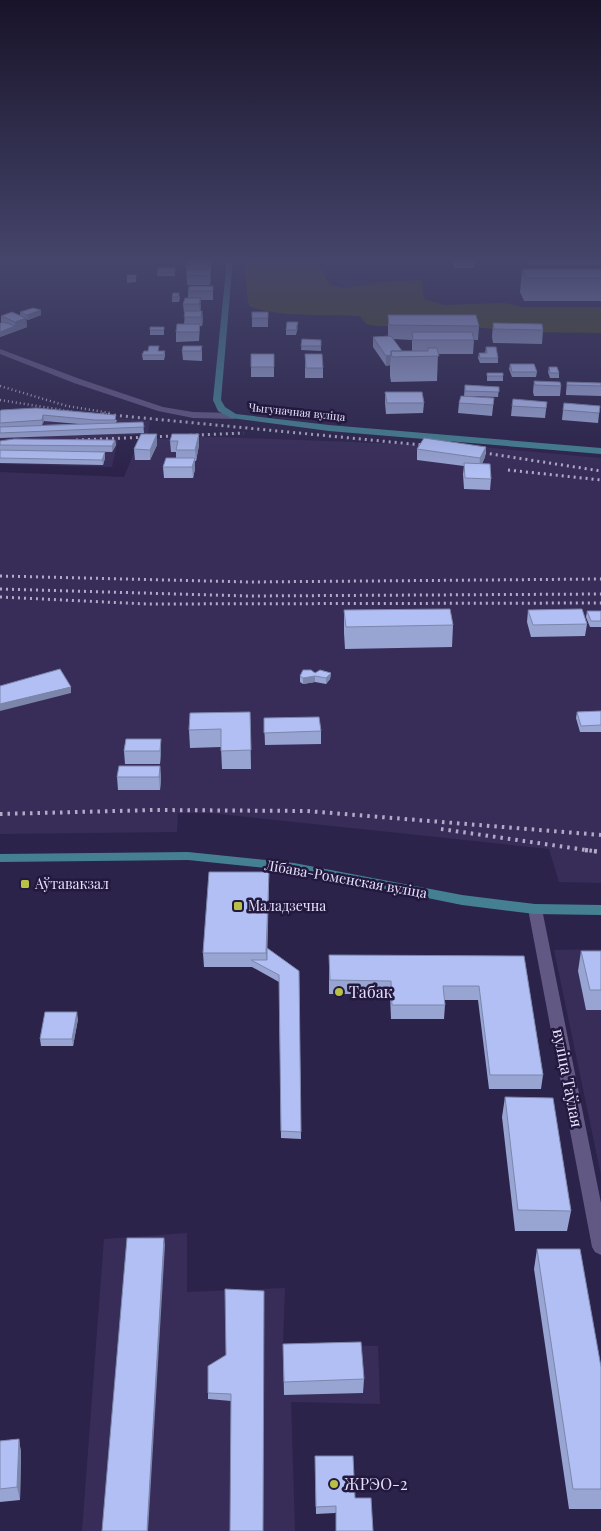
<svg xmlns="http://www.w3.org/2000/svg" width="601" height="1531" viewBox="0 0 601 1531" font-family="'Playfair Display',serif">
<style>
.built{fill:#382d59}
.green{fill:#474a1a}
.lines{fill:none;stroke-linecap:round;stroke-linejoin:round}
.street{fill:#615884;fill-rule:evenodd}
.secondary{fill:#448092;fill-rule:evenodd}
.rail-far3{stroke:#b1abc8;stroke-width:2.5;stroke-dasharray:1 3;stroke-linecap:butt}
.rail-far2{stroke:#b1abc8;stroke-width:3;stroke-dasharray:2 4;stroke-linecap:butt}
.rail-far1{stroke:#b1abc8;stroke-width:4;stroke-dasharray:2.5 5;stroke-linecap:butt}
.rail{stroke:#b1abc8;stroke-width:4.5;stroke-dasharray:3 6;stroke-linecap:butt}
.wall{fill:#98a4d2;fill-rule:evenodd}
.shaded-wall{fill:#7c86ab}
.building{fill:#b1bff4;stroke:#7c86ab}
.poi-dot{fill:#b9c046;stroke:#23193f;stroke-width:2}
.labels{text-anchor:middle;stroke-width:5;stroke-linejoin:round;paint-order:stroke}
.far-street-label{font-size:11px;fill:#e6e2fb;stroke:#23193f}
.street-label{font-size:14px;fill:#e6e2fb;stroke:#23193f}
.poi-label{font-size:14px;fill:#e6e2fb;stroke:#23193f;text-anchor:start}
.near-poi-label{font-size:16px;fill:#e6e2fb;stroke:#23193f;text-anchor:start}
.near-street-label{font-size:16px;fill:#e6e2fb;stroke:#23193f}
</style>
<rect width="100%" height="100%" fill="#2c234a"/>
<path class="built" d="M38 411 150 421 148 434 119 436 112 467 0 464V416Z
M193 436 482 447 601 458V883L559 882 549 849 210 813H178L177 832 0 834V472L124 477 140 438 190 440Z
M601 949V1175L554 950Z
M187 1233V1292L285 1288 283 1344 378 1346 380 1404 291 1402 295 1531H82L104 1239Z"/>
<path class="green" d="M247 259H316L328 282 333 286 344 288 381 282 422 280 424 299 444 305 504 303 523 307H601V333L522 332 474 327 377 326 366 324 360 316C327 314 280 318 249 306L248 302 245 274Z"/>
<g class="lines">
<path class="street" d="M0 349 80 379 163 407 193 412 234 413 238 416 234 419 193 418 158 411 74 383 0 354Z
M535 904 540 906 542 909 601 1203V1255L595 1252 592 1247 528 909 530 906Z"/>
<path class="secondary" d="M227 259H233L221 400 225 407 236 414 329 425 601 448V454L329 431 231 418 218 411 213 400Z
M188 852 294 863 462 895 535 904 601 905V915L535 914 462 905 294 871 188 860 0 862V854Z"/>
<path class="rail-far3" d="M0 386 67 406 110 413
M0 400 75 412
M102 414 109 415"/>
<path class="rail-far2" d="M102 414 433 446
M76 440 244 433
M472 451 601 471
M508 470 601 480
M0 576 250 582 601 579
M0 589 248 596 601 594
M0 597 147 604 601 603"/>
<path class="rail-far1" d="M0 814 154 810 307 811 601 835
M441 829 593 851"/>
<path class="rail" d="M585 850 601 852"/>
</g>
<path class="wall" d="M187 259H213V261H211V279L210 285H187L186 264Z
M451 259H475L474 268H454Z
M525 259H601V265H528Z
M175 268V276H157V272Z
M522 269H601V301H524L520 292Z
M136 275V282L127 283V278Z
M213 286V300H201V308L200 311H202L203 320 202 326H200L199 341 176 342V332L184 324 185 313H184L183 304 188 298V291Z
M179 293 180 298 179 302H172V297Z
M20 312 41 315 28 320 26 319 27 327 0 337 1 323V316L20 315Z
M268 312V327H252V318Z
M388 315 479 326 478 340H474L473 354H438L437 381 391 382 390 376V365L386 366 373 347V337L388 336ZM393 339 412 340V351H402Z
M493 323 543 330 542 344 493 343 492 337Z
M164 327V335H150V330Z
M298 327 296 335H286V330Z
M302 339 321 340V351L301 350Z
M202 346V361L183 360 182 351Z
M486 347 498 358V363H480L478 358 479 353H485Z
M159 351H165V356L164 360H143L142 355Z
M274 354V377H251V367Z
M305 354 323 368V378H305Z
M510 364 537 372 536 377H512L509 369Z
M549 367 559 373V378H550L548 372Z
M487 373 503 376V381H487Z
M534 381 561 386 560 396H534L533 392Z
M567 382 601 383V396L566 395V392Z
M465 385 499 387 498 397 464 396Z
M385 392 424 403 423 413 386 414 385 403Z
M494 398 492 416 458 413 459 403Z
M547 402 545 418 511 416 512 406Z
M600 406 598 423 562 420 563 410Z
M0 411 117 420 116 423 143 422 144 433 0 438ZM44 421 79 424 42 425Z
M157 434V445L150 460H135L134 449Z
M199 434V445L196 461H195V469L193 478H164L163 467 176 458V452H171L170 441Z
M115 440 116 445 112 452 68 451 105 452V458L103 465 0 463V441Z
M486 447 485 457 482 464 491 479 490 490 464 489 463 474 464 466 417 460V449Z
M344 610 453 625 452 647 345 649 344 633Z
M528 610 587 624 585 636 531 637 527 622Z
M587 611H601V627H590L586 617Z
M315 673H331L330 679 326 684 315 682 303 684 300 682V676Z
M601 711V732H580L576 718 577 712Z
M250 712 251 769H222L221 747 190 748 189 730Z
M264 718 321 731V744L265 745Z
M126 739 161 751 160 764H125L124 751Z
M160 766 161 779 160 790H118L117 777Z
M269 885 267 948 299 971 301 1139 281 1138 279 982 252 967H204L203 953Z
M581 951H601V1010H586L578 971Z
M329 955 524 956 543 1075 541 1089H489L478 1000H444L445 1005 444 1019H391L390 994H329Z
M78 1019 73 1046H41L40 1039Z
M505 1097 571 1211 567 1231H515L502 1117Z
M537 1249 601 1367V1509H569L534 1269Z
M264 1291 231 1401 208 1399V1393L226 1355Z
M283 1344 364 1379 363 1393 284 1395Z
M19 1439 21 1453 20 1500 0 1502V1441Z
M315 1456 355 1498 335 1513 316 1514Z"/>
<path class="shaded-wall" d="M211 270V279L210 285V276Z
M201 298V308L200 314 199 304Z
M41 310V315L28 320 27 315Z
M202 311 203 320 202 326 201 317Z
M26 318 27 327 0 337V332L15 326V322Z
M391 355 390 365 386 366V356Z
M43 415 44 421 42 425V420Z
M157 434V445L150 460V450Z
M199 434V445L196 461 195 450Z
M115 440 116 445 112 452V446Z
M486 447 485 457 479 469 480 458Z
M105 452V458L103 465 102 460Z
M195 458V469L193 478 192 467Z
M331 673 330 679 326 684V678Z
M315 676V682L303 684V678Z
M71 687V693L0 711V704Z
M161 739V751L160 764V751Z
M160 766 161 779 160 790 159 777Z
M269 872V885L267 967 266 953Z
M77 1012 78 1019 73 1046 72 1039Z
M164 1238 165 1245 148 1531H147Z
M19 1439 21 1453 20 1500 17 1487Z"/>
<path class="building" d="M187 259H211L210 264H186Z
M158 268H175V272H157Z
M522 269H601V278H526Z
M188 270H211L210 276 186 275Z
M127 275H136V278H127Z
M189 286H213V291H188Z
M173 293H179L178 297H172Z
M185 298H201L199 304H183Z
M33 308 41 310 27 315 20 312Z
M185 311H202L201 317H184Z
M12 312 26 318 15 322 1 316Z
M252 312H268V318H252Z
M388 315H476L479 326 389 325Z
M4 322 15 326 0 332V323Z
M287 322H298L296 330H286Z
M493 323 542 324 543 330 494 329Z
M177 324H200L199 332H176Z
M150 327H164V330H150Z
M412 332H472L474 340H413Z
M391 336 402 351H391V355L386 356 373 337Z
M302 339 321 340V346H301Z
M149 346H159L158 351H165L163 355H142L144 351H148Z
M183 346H202L201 351H182Z
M486 347H496L498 358H480L479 353H487Z
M428 348H437L439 356 392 357 391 351H428Z
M251 354H274V367H251Z
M305 354H322L323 368H306Z
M510 364H534L537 372H512Z
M549 367H557L559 373H550Z
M487 373H503V376H487Z
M534 381 560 382 561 386 535 385Z
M567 382 601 383V386L567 385Z
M465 385 499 387V392L465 391Z
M385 392H422L424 403H387Z
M461 396 494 398 493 405 459 403Z
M513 399 547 402 546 408 512 406Z
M564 403 600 406 599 413 563 410Z
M36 408 116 415 115 420H95L43 415 42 420 0 423V411L1 410Z
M143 422 144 427 0 433V427Z
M141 434H157L150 450 134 449Z
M172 434H199L195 450H176L178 441H170Z
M424 438 486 447 480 458 417 449Z
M14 439 115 440 112 446 0 445V441Z
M0 450 105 452 102 460 0 458Z
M166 458H195L192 467H163Z
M464 463 490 464 491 479 465 478Z
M450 609 453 625 346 627 344 610Z
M582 609 587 624 533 625 528 610Z
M587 611H601V621H591Z
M60 669 71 687 0 704V686Z
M303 670H311L315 673 320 670 331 673 326 678 315 676 303 678 300 676Z
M601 711V725L581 726 577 712Z
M250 712 251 750 221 751V729L189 730 190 713Z
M319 717 321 731 264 733V718Z
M126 739H161L160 751H124Z
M119 766H160L159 777H117Z
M209 872H269L266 953H203Z
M267 948 299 971 301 1132 281 1131 279 975 251 960H267Z
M581 951H601V990H590Z
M329 955 524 956 543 1075H490L479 986H443L445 1005H392L391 981 330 980Z
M45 1012H77L72 1039H40Z
M505 1097 553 1098 571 1211 518 1210Z
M127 1238H164L147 1531H102Z
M537 1249H580L601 1367V1489H573Z
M225 1289 264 1291 263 1531H230L231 1394 208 1393V1366L226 1355Z
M361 1342 364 1379 284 1382 283 1344Z
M19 1439 17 1487 0 1489V1441Z
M315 1456H353L355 1498H371L373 1531H336V1506L316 1507Z"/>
<linearGradient id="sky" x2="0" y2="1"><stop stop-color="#181329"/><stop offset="0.55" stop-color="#45456b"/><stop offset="1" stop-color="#45456b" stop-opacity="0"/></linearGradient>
<rect width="601" height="473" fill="url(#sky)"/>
<g class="poi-dot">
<rect x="20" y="879" width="10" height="10" rx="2.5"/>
<rect x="233" y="901" width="10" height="10" rx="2.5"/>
<circle cx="339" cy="992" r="5"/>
<circle cx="334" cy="1484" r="5"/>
</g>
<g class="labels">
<g class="far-street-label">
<text transform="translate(297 412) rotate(6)" y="4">Чыгуначная вуліца</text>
</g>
<g class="street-label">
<text transform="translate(346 879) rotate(10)" y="5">Лібава-Роменская вуліца</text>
</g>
<g class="poi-label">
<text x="35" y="889">Аўтавакзал</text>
<text x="248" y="911">Маладзечна</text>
</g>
<g class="near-poi-label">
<text x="349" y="998">Табак</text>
<text x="344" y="1490">ЖРЭО-2</text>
</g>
<g class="near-street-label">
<text transform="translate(568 1078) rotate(79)" y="6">вуліца Таўлая</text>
</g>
</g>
</svg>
